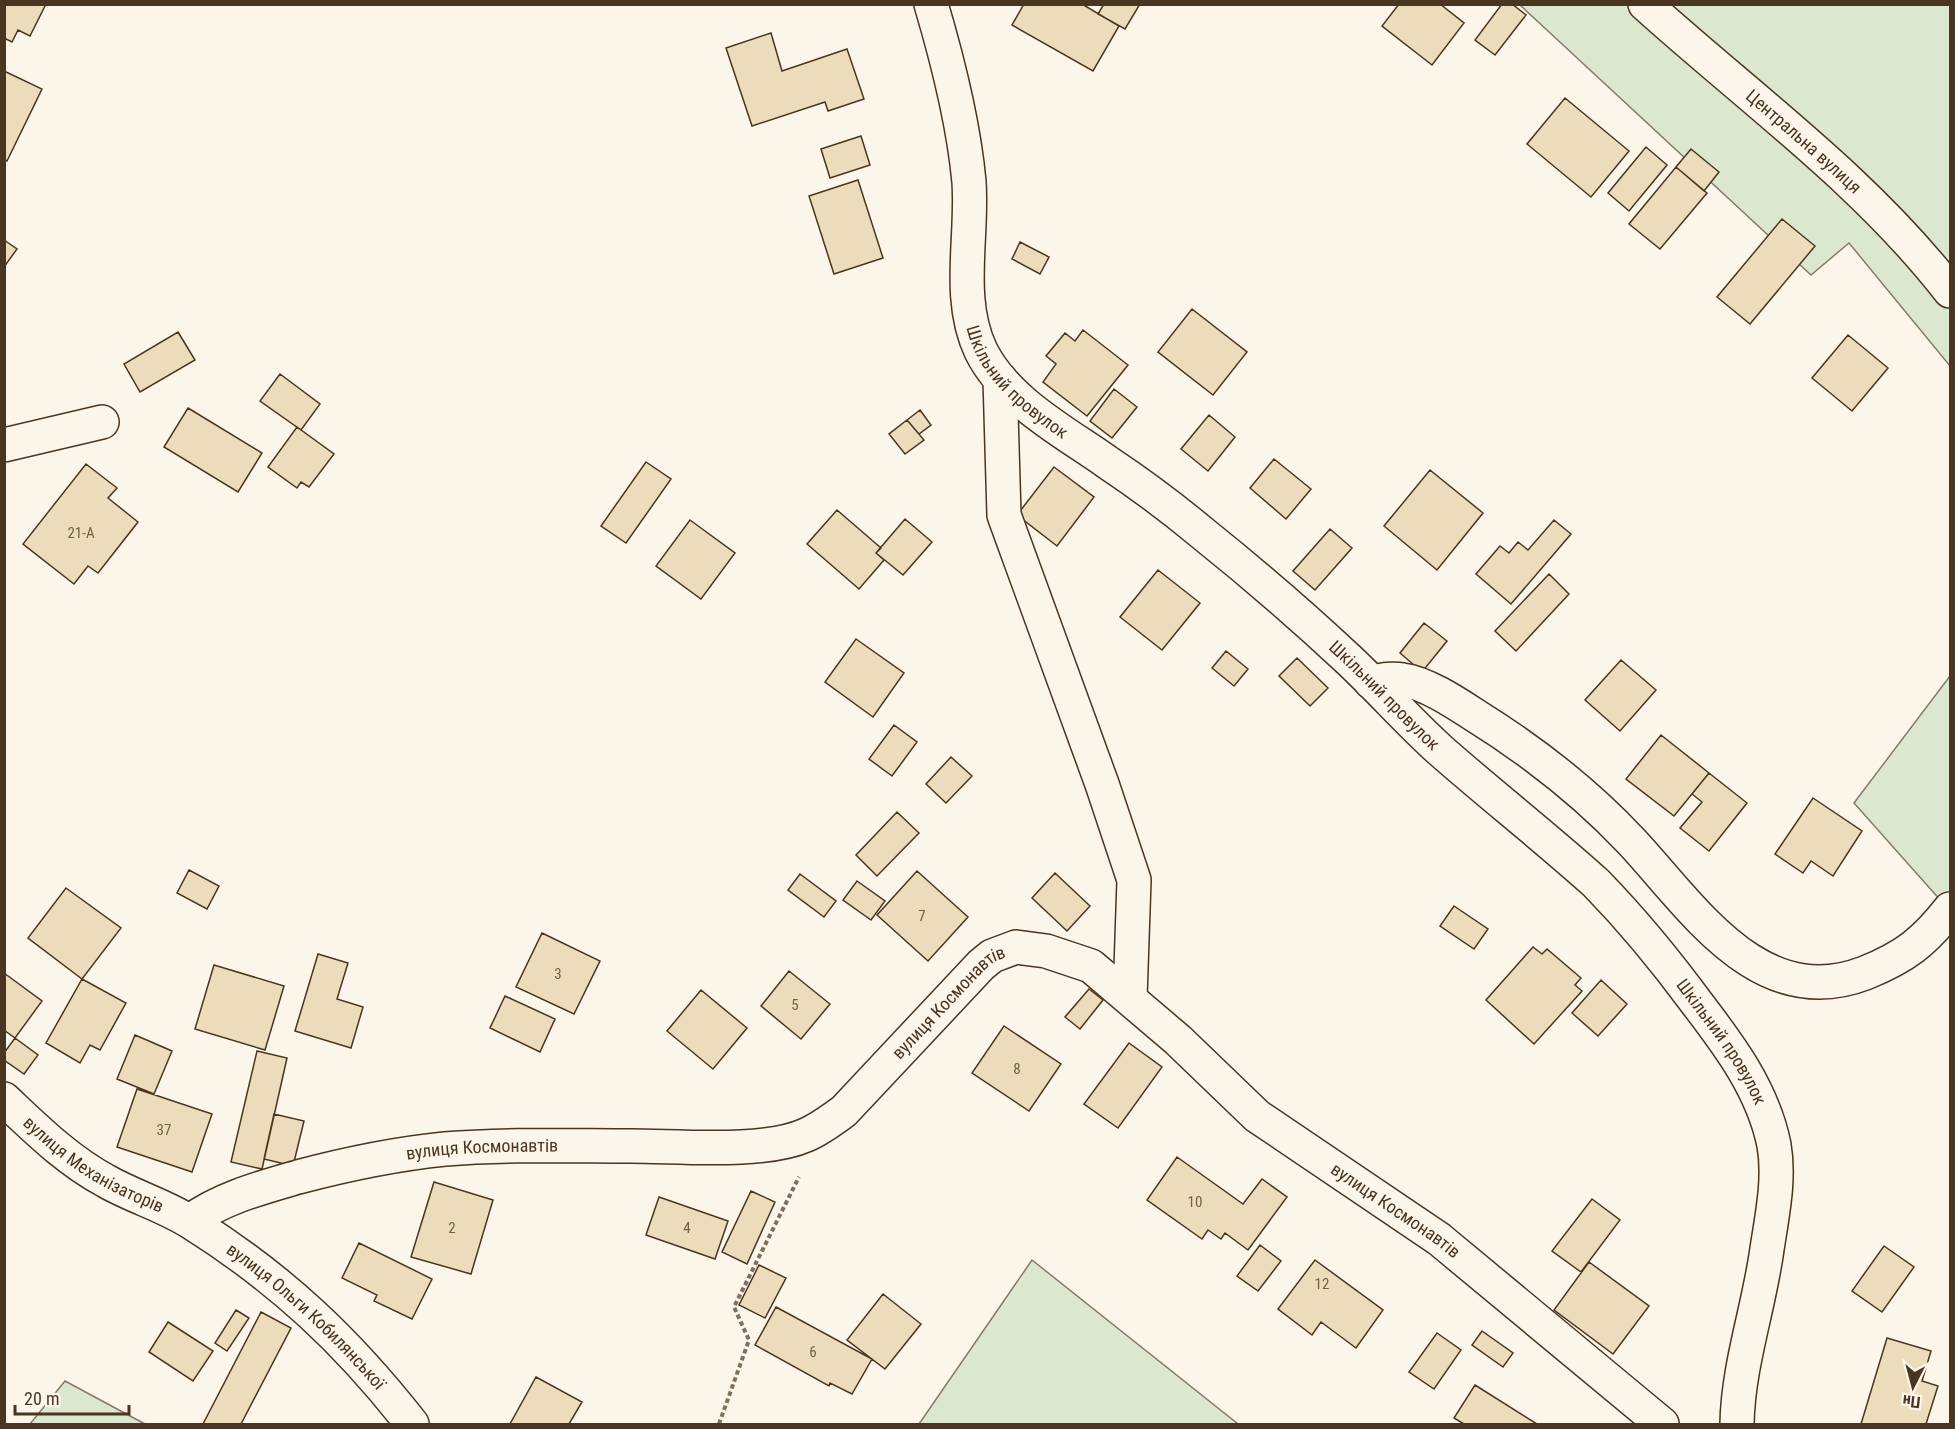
<svg xmlns="http://www.w3.org/2000/svg" width="1955" height="1429" viewBox="0 0 1955 1429" font-family="'Roboto Condensed',sans-serif">
<style>
.green{fill:#dce7d0;stroke:#887966;stroke-width:1.5}
.building{fill:#ecdcbc;stroke:#4a3520;stroke-width:1.5}
.lines{fill:none;stroke-linecap:round;stroke-linejoin:round}
.minor-casing{stroke:#4a3520;stroke-width:36}
.path{stroke:#7f6f5c;stroke-width:4;stroke-dasharray:4.5 3;stroke-linecap:butt}
.minor{stroke:#fbf6e9;stroke-width:33}
.labels{text-anchor:middle;stroke-width:4.5;stroke-linejoin:round;paint-order:stroke}
.number-label{font-size:15px;fill:#725f47}
.street-label{font-size:18px;fill:#4a3520;stroke:#fbf6e9}
</style>
<rect width="100%" height="100%" fill="#fbf6e9"/>
<path class="green" d="M1520 5H1950V366L1849 243 1811 275Z
M1950 676V911L1854 803Z
M1032 1260 1238 1424H919Z
M65 1381 145 1424H30Z"/>
<path class="building" d="M4 4H46L30 36 18 30 12 42 4 38Z
M1024 4H1082L1119 26 1093 71 1012 25Z
M1104 4H1140L1125 29 1098 14Z
M1399 4H1440L1464 23 1432 65 1382 26Z
M1502 4H1512L1526 15 1495 55 1475 40Z
M771 33 782 71 847 49 864 99 828 111 825 102 752 126 726 48Z
M4 71 42 89 7 161 4 159Z
M1565 98 1629 151 1591 197 1527 144Z
M861 136 870 165 830 178 821 149Z
M1646 147 1667 165 1629 211 1608 193Z
M1691 149 1719 172 1704 191 1676 167Z
M1676 167 1707 193 1660 249 1629 224Z
M858 180 883 258 834 274 809 196Z
M1782 219 1815 246 1750 324 1717 297Z
M4 240 17 249 4 267Z
M1020 242 1049 257 1040 274 1012 259Z
M1192 309 1247 352 1213 395 1158 352Z
M1083 330 1128 365 1087 416 1043 382 1056 364 1046 356 1065 333 1075 341Z
M178 332 195 360 140 392 124 364Z
M1848 335 1888 368 1852 411 1812 378Z
M280 374 320 404 301 430 260 401Z
M1114 389 1137 407 1112 438 1090 421Z
M188 408 262 453 238 492 164 447Z
M920 410 931 425 919 434 907 420Z
M1209 415 1235 437 1208 471 1181 449Z
M907 420 924 440 905 454 889 434Z
M297 427 334 454 309 487 301 482 297 488 268 467Z
M1274 459 1311 489 1286 519 1250 488Z
M646 462 671 479 626 543 601 526Z
M86 464 117 488 108 498 138 522 98 573 88 566 74 584 23 544Z
M1054 467 1094 497 1057 546 1017 515Z
M1430 470 1483 513 1437 570 1384 526Z
M837 510 881 548 876 553 884 560 859 589 807 544Z
M905 519 932 542 903 575 876 553Z
M690 520 735 553 701 599 656 566Z
M1554 520 1571 534 1511 604 1476 574 1500 546 1509 553 1518 542 1528 550Z
M1330 529 1352 548 1315 590 1293 571Z
M1158 570 1200 603 1162 650 1120 617Z
M1549 574 1569 594 1516 651 1495 631Z
M1424 623 1447 641 1422 672 1400 653Z
M856 639 904 673 873 717 825 682Z
M1226 651 1248 669 1234 686 1212 668Z
M1297 658 1328 688 1310 706 1279 676Z
M1621 660 1656 690 1620 731 1585 700Z
M894 725 917 742 892 776 869 759Z
M1661 735 1709 773 1674 816 1626 779Z
M951 757 972 776 946 803 926 784Z
M1709 773 1747 803 1709 851 1680 828 1702 802 1692 794Z
M1813 798 1862 831 1833 876 1811 861 1803 873 1775 854Z
M897 812 919 833 877 876 856 855Z
M189 870 219 886 207 909 177 893Z
M917 871 968 917 928 961 877 915Z
M1055 873 1090 906 1067 931 1032 898Z
M800 874 836 901 824 917 788 890Z
M857 881 885 901 871 920 843 900Z
M66 888 121 928 82 979 28 938Z
M1454 906 1488 929 1474 949 1440 926Z
M542 933 600 961 574 1014 516 987Z
M1533 947 1542 954 1547 949 1581 978 1575 985 1582 991 1534 1044 1486 1000Z
M318 954 348 963 337 999 363 1007 351 1048 295 1031Z
M214 965 284 986 265 1050 195 1029Z
M789 971 830 1004 801 1039 761 1006Z
M4 973 42 1001 15 1038 4 1030Z
M82 979 126 1003 100 1050 90 1045 80 1063 46 1043Z
M1601 980 1627 1004 1598 1036 1572 1013Z
M1089 989 1103 1000 1080 1029 1065 1017Z
M701 990 747 1028 713 1069 667 1031Z
M505 996 555 1019 540 1052 490 1028Z
M1004 1026 1061 1064 1029 1111 972 1073Z
M135 1035 172 1051 154 1094 117 1079Z
M15 1038 38 1055 24 1074 4 1060V1053Z
M1129 1043 1162 1067 1118 1128 1084 1104Z
M257 1051 287 1058 262 1169 231 1162Z
M137 1089 212 1114 192 1172 117 1147Z
M274 1114 304 1121 293 1166 264 1159Z
M1177 1157 1243 1204 1262 1179 1287 1197 1248 1250 1225 1233 1221 1239 1208 1230 1202 1239 1147 1200Z
M434 1182 493 1200 471 1274 411 1257Z
M751 1191 775 1202 747 1264 722 1252Z
M659 1197 728 1221 715 1259 646 1235Z
M1592 1199 1620 1220 1581 1272 1552 1251Z
M359 1243 432 1279 412 1319 374 1301 377 1295 342 1278Z
M1260 1245 1281 1261 1258 1291 1237 1276Z
M1884 1246 1914 1267 1882 1312 1852 1291Z
M1315 1260 1383 1310 1356 1348 1321 1322 1312 1335 1278 1309Z
M1589 1262 1649 1306 1613 1354 1554 1310Z
M759 1265 786 1278 765 1318 739 1305Z
M883 1294 921 1324 885 1369 847 1340Z
M776 1307 872 1359 852 1394 830 1383 829 1386 755 1345Z
M236 1310 249 1318 227 1351 215 1343Z
M261 1312 291 1328 241 1424H203Z
M168 1322 213 1351 193 1381 149 1352Z
M1482 1331 1513 1353 1503 1367 1472 1345Z
M1437 1333 1461 1350 1434 1389 1409 1372Z
M1887 1338 1931 1351 1922 1381 1938 1386 1926 1424H1861Z
M536 1377 582 1402 569 1424H510Z
M1475 1385 1537 1424H1464L1454 1418Z"/>
<g class="lines">
<g class="minor-casing">
<g id="minor">
<path id="s1" d="M931 4C947 58 964 127 969 182 973 237 956 299 981 351 1006 401 1063 431 1107 462 1140 484 1171 507 1201 532 1251 572 1301 615 1348 659 1379 688 1408 721 1440 750 1491 795 1545 837 1596 883 1632 920 1665 960 1696 1002 1729 1045 1763 1090 1774 1145 1780 1179 1772 1216 1767 1249 1759 1308 1738 1365 1737 1424"/>
<path id="s2" d="M1645 4C1749 98 1864 180 1950 291"/>
<path d="M1000 379 1004 515 1102 784 1134 880 1130 998"/>
<path d="M4 445 102 422"/>
<path d="M1371 682C1382 680 1392 678 1403 680 1426 683 1456 703 1476 716 1532 751 1585 792 1631 841 1692 906 1759 1014 1865 973 1905 957 1924 942 1950 909"/>
<path id="s3" d="M4 1099C36 1129 67 1160 106 1181 134 1197 166 1206 192 1223 281 1279 347 1341 412 1424"/>
<path id="s4" d="M190 1221C222 1198 260 1188 298 1177 347 1164 395 1154 445 1149 507 1144 569 1146 631 1146 679 1146 764 1154 806 1135 820 1129 832 1120 844 1111L981 965 992 956 1016 947 1046 951 1091 966 1178 1040 1257 1116 1439 1239 1662 1424"/>
</g>
</g>
<path class="path" d="M719 1424 749 1340 734 1307 799 1177"/>
<use href="#minor" class="minor"/>
</g>
<g class="labels">
<g class="number-label">
<text x="81" y="538">21-А</text>
<text x="922" y="921">7</text>
<text x="558" y="979">3</text>
<text x="795" y="1010">5</text>
<text x="1017" y="1074">8</text>
<text x="164" y="1135">37</text>
<text x="1195" y="1207">10</text>
<text x="452" y="1233">2</text>
<text x="687" y="1233">4</text>
<text x="1322" y="1289">12</text>
<text x="813" y="1357">6</text>
</g>
<g class="street-label">
<text dy="6" stroke="none"><textPath href="#s2" startOffset="210">Центральна вулиця</textPath></text>
<text dy="6" stroke="none"><textPath href="#s1" startOffset="400">Шкільний провулок</textPath></text>
<text dy="6" stroke="none"><textPath href="#s1" startOffset="886">Шкільний провулок</textPath></text>
<text dy="6" stroke="none"><textPath href="#s4" startOffset="826">вулиця Космонавтів</textPath></text>
<text dy="6" stroke="none"><textPath href="#s1" startOffset="1372">Шкільний провулок</textPath></text>
<text dy="6" stroke="none"><textPath href="#s4" startOffset="304">вулиця Космонавтів</textPath></text>
<text dy="6" stroke="none"><textPath href="#s3" startOffset="112">вулиця Механізаторів</textPath></text>
<text dy="6" stroke="none"><textPath href="#s4" startOffset="1384">вулиця Космонавтів</textPath></text>
<text dy="6" stroke="none"><textPath href="#s3" startOffset="375">вулиця Ольги Кобилянської</textPath></text>
</g>
</g>
<rect width="1955" height="1429" fill="none" stroke="#4a3520" stroke-width="12"/>
<g transform="translate(1913 1387) rotate(186)" stroke="#fbf6e9" stroke-width="4.5" paint-order="stroke">
<path d="M0-4.5L10 22L0 15L-10 22Z" fill="#4a3520"/>
<text y="-9" font-size="16" font-weight="bold" text-anchor="middle" fill="#4a3520">Пн</text>
</g>
<path d="M15 1405v9h114v-9" fill="none" stroke="#4a3520" stroke-width="3"/>
<text x="24" y="1405" font-size="18" fill="#4a3520" stroke="#fbf6e9" stroke-width="4.5" paint-order="stroke">20 m</text>
</svg>
